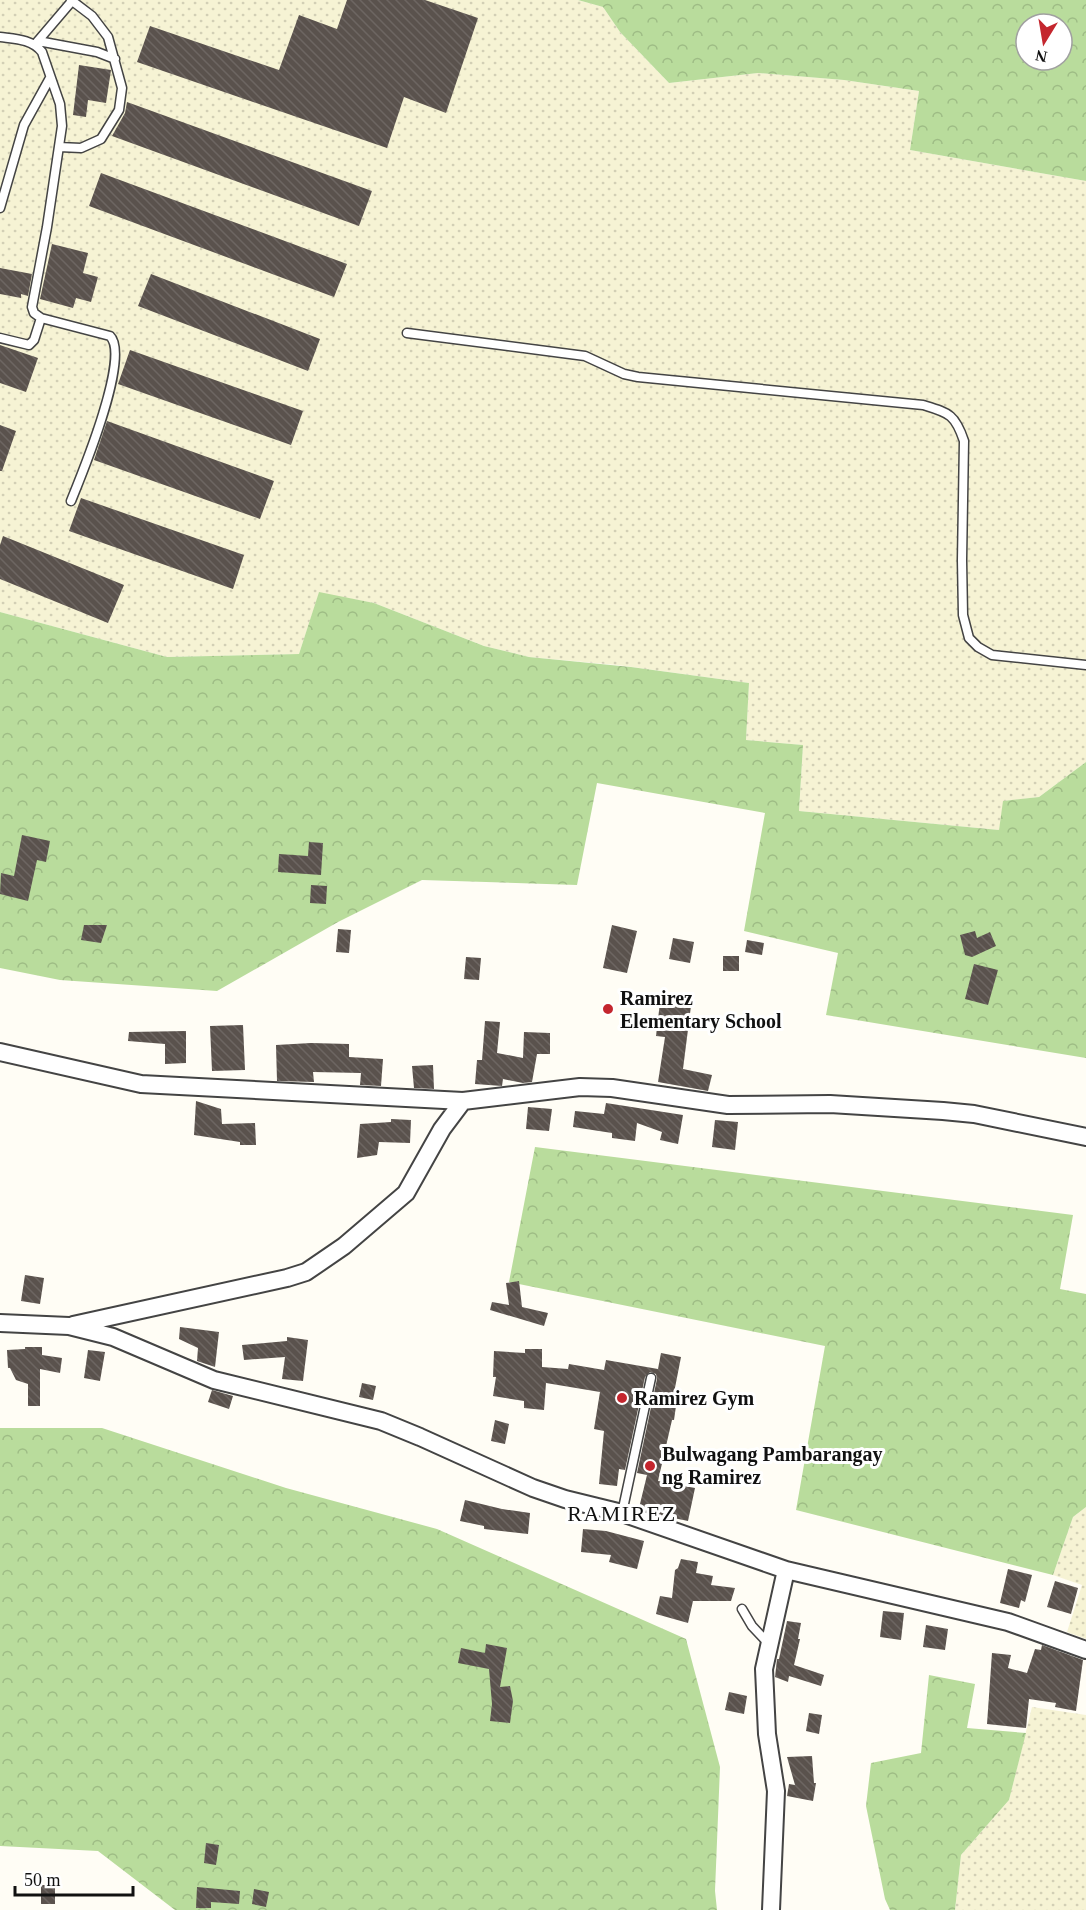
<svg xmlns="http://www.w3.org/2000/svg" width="1086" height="1910" viewBox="0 0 1086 1910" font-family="Georgia,serif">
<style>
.farmland{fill:url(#farmland-dots)}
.forest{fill:url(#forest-crowns);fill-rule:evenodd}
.building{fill:url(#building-back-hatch)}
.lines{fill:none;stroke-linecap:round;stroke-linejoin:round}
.lane-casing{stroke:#444;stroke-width:11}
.street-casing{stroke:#444;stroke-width:20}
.lane{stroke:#fff;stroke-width:8}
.street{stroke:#fff;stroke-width:16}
.poi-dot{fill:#c4262e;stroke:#fff;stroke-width:2}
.labels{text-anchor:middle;stroke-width:6;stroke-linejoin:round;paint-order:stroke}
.poi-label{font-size:20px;font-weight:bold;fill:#111;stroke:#fff;text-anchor:start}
.quarter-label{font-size:22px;letter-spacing:1.5px;fill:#111;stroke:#fff}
</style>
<defs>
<pattern id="farmland-dots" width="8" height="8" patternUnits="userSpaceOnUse" patternTransform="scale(1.5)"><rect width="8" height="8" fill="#f6f3d4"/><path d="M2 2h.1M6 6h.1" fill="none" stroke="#d2cfb5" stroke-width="1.8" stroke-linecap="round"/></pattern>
<pattern id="forest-crowns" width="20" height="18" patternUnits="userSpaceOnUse" patternTransform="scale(1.5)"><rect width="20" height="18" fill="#b9dc9c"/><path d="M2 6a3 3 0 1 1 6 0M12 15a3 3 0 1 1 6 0" fill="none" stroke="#9ebc85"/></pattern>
<pattern id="building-back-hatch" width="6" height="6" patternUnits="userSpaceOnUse" patternTransform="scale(1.5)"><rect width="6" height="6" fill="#5a524d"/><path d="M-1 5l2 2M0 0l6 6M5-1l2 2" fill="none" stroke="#6d6662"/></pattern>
</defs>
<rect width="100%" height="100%" fill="#fffdf5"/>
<path class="farmland" d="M0 0H578L603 7 620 32 669 83 758 73 844 80 919 91 910 150 1086 181V762L1039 797 1004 801 999 830 799 811 803 745 746 740 749 683 617 665 529 657 484 646 374 603 319 593 299 654 167 657 0 612Z
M1086 1507V1639L1067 1632 1082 1585 1053 1575 1073 1517Z
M1032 1707 1086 1715V1910H955L961 1855 1009 1800Z"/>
<path class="forest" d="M578 0H1086V181L910 150 919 91 844 80 758 73 669 83 620 32 603 7ZM1026 24H1062V60H1026Z
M319 592 374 603 484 646 529 657 631 667 749 683 746 740 803 745 799 811 999 830 1003 801 1039 797 1086 762V1058L826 1015 838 953 744 931 765 813 597 783 577 885 422 880 338 922 217 991 60 980 0 968V612L167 657 299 654Z
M535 1147 1073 1215 1060 1289 1086 1294V1507L1073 1517 1053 1575 796 1510 825 1346 509 1282Z
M0 1428H102L286 1488 437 1529 686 1639 720 1767 715 1891 717 1910H175L98 1851 0 1846Z
M929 1675 975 1684 967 1728 1026 1733 1009 1800 961 1855 955 1910H890L885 1899 866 1806 871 1763 921 1753Z"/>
<path class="building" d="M347 0H425L478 18 446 113 404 97 387 148 137 62 150 26 279 70 299 15 337 29Z
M79 65 111 70 106 103 88 100 86 117 73 115Z
M127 102 372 191 359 226 112 136 125 113Z
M101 173 347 264 334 297 89 206Z
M52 244 88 253 83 273 98 277 91 302 76 298 73 308 40 299Z
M0 268 32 274 28 296 21 294V298L0 294Z
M151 274 320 339 308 371 138 306Z
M0 345 38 358 26 392 0 383Z
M130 350 303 411 291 445 118 384Z
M107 421 274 481 260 519 94 460Z
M0 425 16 431 2 471H0Z
M81 498 244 555 233 589 69 531Z
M3 536 124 585 108 623 0 579V545Z
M22 835 50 841 46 862 37 860 28 901 0 894 1 873 14 876Z
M309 842 323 843 321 875 278 872 279 854 308 856Z
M311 885 327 886 326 904 310 903Z
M84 925H107L101 943 81 940Z
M612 925 637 931 627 973 603 968Z
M338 929 351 930 349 953 336 952Z
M975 931 977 938 990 932 996 946 972 957 965 955 960 935Z
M673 938 694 942 690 963 669 959Z
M747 940 764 943 762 955 745 952Z
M723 956H739V971H723Z
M466 957 481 958 479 980 464 979Z
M974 964 998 970 988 1005 965 999Z
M661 994 692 998 683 1069 712 1075 708 1091 658 1082 665 1037 656 1036Z
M485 1021 500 1022 497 1053 523 1058 524 1032 550 1033V1054H537L532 1082 523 1083 503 1079 502 1086 475 1084 477 1060H482Z
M243 1025 245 1070 212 1071 210 1026Z
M186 1031V1063L165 1064V1044L128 1041 129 1032Z
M311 1043 349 1044V1057L383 1059 381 1086 360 1085 361 1073 313 1072 314 1082 277 1081 276 1045Z
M433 1065 434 1089 414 1088 412 1066Z
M196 1101 221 1109 222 1124 255 1123 256 1145H240V1142L194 1135Z
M606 1103 683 1115 678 1144 660 1140 662 1132 637 1123 635 1141 612 1138V1133L573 1127 575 1111 604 1114Z
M528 1107 552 1109 549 1131 526 1129Z
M391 1119 411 1120 410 1143 379 1142 377 1155 357 1158 360 1124 391 1122Z
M715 1120 738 1122 735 1150 712 1147Z
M25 1275 44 1278 40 1304 21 1301Z
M519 1281 522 1307 548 1313 544 1326 490 1310 492 1302 509 1305 506 1283Z
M180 1327 219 1332 215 1367 197 1361 198 1348 179 1339Z
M287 1337 308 1340 303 1381 282 1379 285 1357 244 1360 242 1345 287 1341Z
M25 1347H42V1355L62 1358 60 1373 40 1369V1406H28V1384L16 1380 10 1368H8L7 1350 25 1349Z
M525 1349H542V1367L568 1369 569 1364 604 1370 606 1360 658 1369 661 1353 681 1357 673 1398 677 1399 674 1420H672L658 1481 695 1488 688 1521 659 1515 639 1508 647 1475 637 1473 657 1379 656 1374 650 1372 645 1377 625 1470 619 1469 617 1486 599 1484 604 1431 594 1429 600 1392 546 1383 544 1410 524 1408V1401L493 1396 496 1377H493L494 1351 525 1353Z
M88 1350 105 1352 100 1381 84 1378Z
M362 1383 376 1386 373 1400 359 1397Z
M212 1390 233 1396 229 1409 208 1402Z
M495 1420 509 1424 505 1444 491 1441Z
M465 1500 502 1509 530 1513 528 1534 484 1529V1526L460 1521Z
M583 1529 606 1531 644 1541 637 1569 609 1562 611 1555 581 1552Z
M681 1559 698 1562 696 1573 713 1576 711 1585 735 1588 731 1601H693L688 1623 656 1614 660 1596 672 1598 675 1570 678 1568Z
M1008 1569 1032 1575 1025 1602 1021 1600 1019 1608 1000 1603Z
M1055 1581 1078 1588 1071 1614 1047 1607Z
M883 1611 904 1613 901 1640 880 1637Z
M787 1621 801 1623 798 1639H800L794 1665 824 1675 821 1686 789 1676 788 1682 775 1677 777 1659H779Z
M926 1625 948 1629 945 1650 923 1647Z
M486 1644 507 1648 500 1687 510 1686 513 1701 510 1723 490 1721 492 1704 489 1669 458 1663 461 1648 485 1653Z
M1042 1645 1083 1660 1076 1711 1055 1707 1056 1703 1029 1699 1026 1728 987 1724 992 1653 1011 1655 1008 1668 1027 1673 1035 1649 1041 1650Z
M729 1692 747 1696 744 1714 725 1710Z
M809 1713 822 1715 819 1734 806 1731Z
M812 1756 814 1783H816L813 1801 787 1796 789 1784 795 1785 787 1757Z
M206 1843 219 1845 216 1865 204 1863Z
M41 1885H55V1904H41Z
M197 1887 240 1891 239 1904 211 1902V1908H196Z
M254 1889 269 1892 266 1907 252 1904Z"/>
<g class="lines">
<g class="lane-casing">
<path id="lane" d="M0 37C15 39 32 39 42 52L60 104 62 126 47 227 32 307 34 313 41 318 110 336C131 356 82 474 71 501
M38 41 97 52 115 59
M37 42 72 1
M59 147 81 148 101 139 119 110 122 88 108 37 92 16 71 0
M0 208 24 125 50 78
M407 333 585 356 624 374 638 377 923 405C949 413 955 414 964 441L962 560 963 615 969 638 978 647 992 655 1086 665
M0 338 29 345 34 340 41 318
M622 1513 651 1378
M742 1609 752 1626 769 1644"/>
</g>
<g class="street-casing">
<path id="street" d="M0 1052 141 1084 463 1101 580 1087 612 1088 728 1105 830 1104 943 1111 974 1114 1086 1137
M0 1323 69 1326 113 1337 214 1380 381 1421 420 1437 533 1488 565 1499 622 1513 786 1570 1008 1622 1086 1650
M73 1325 287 1278 306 1272 344 1246 406 1193 442 1129 463 1101
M771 1910 776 1791 767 1734 764 1669 786 1570"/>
</g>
<use href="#lane" class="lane"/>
<use href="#street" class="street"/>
</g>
<g class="poi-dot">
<circle cx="608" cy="1009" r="6"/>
<circle cx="622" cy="1398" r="6"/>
<circle cx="650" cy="1466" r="6"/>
</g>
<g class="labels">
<g class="poi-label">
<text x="620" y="1005">Ramirez<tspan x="620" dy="23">Elementary School</tspan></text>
<text x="634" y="1405">Ramirez Gym</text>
<text x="662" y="1461">Bulwagang Pambarangay<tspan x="662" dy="23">ng Ramirez</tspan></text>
</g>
<g class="quarter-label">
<text x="622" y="1521">RAMIREZ</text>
</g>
</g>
<g transform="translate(1044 42) rotate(191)"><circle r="28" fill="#ffffff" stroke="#a0a0a0" stroke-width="1.5"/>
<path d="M0-4.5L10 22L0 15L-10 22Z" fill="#c4262e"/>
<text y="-9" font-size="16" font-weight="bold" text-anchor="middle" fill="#111111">N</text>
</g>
<path d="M15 1886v9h118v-9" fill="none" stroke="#111111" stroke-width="3"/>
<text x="24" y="1886" font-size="18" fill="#111111" stroke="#ffffff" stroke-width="4.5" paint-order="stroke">50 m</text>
</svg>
